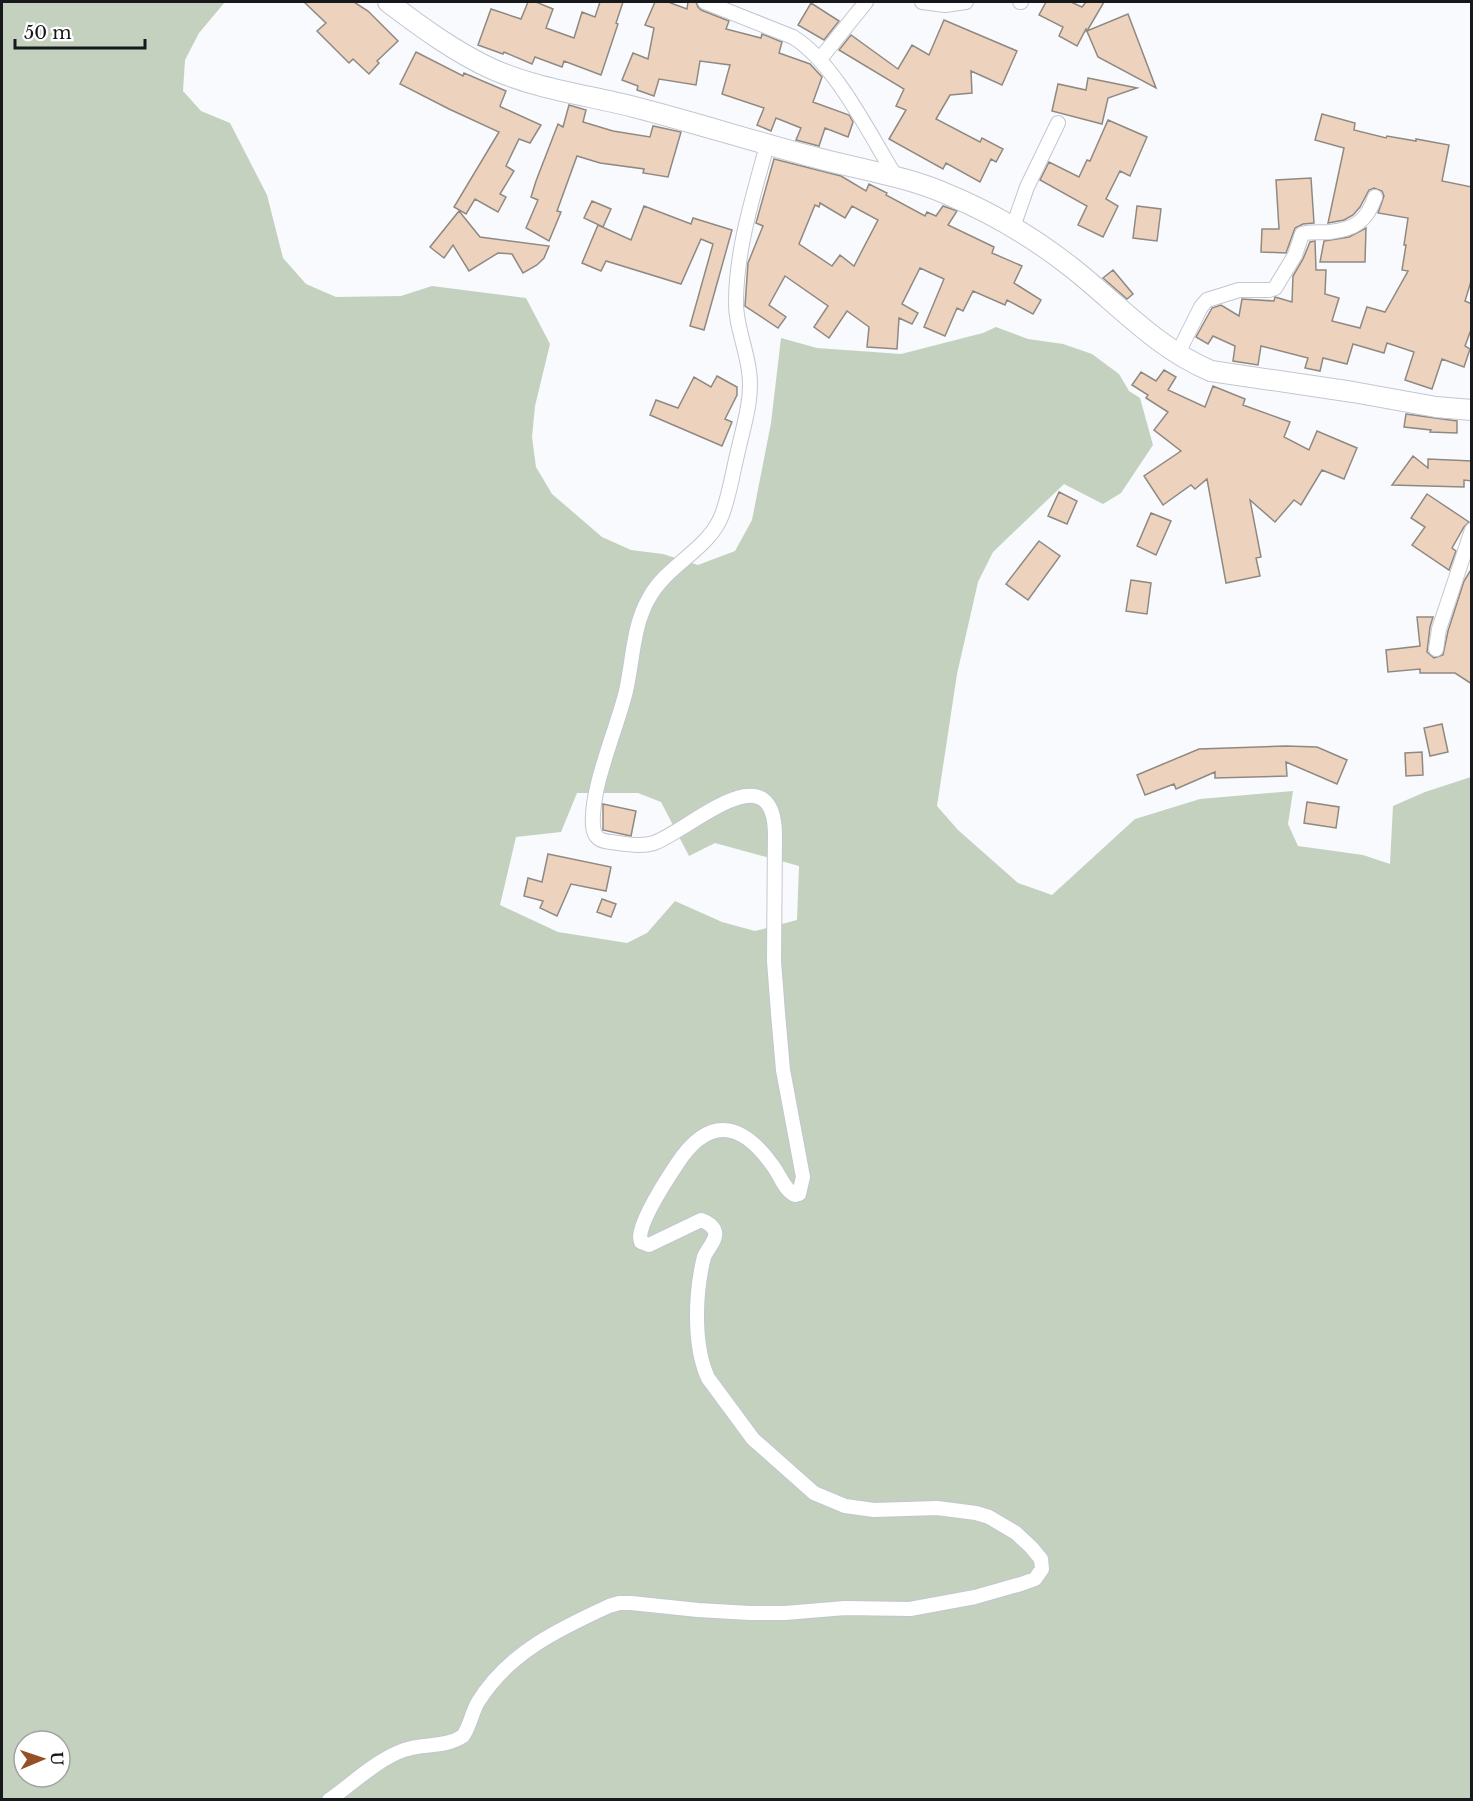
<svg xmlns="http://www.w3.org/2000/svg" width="1473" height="1801" viewBox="0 0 1473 1801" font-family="'Libre Baskerville',serif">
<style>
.green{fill:#c3d1be;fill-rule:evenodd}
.building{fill:#edd3bd;stroke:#908982;stroke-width:1.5;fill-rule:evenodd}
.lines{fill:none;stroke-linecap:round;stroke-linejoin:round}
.street-casing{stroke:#c2c7d0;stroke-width:16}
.secondary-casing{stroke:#c2c7d0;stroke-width:22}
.street{stroke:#fff;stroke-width:14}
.secondary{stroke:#fff;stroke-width:20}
</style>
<rect width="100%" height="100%" fill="#f8fafe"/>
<path class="green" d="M2 2H225L199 33 185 60 183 91 201 111 230 123 267 195 283 258 306 284 336 297 401 296 432 286 526 298 550 344 535 406 532 437 536 467 552 494 602 537 631 550 663 554 698 565 735 551 752 520 771 423 781 338 817 348 901 354 983 333 996 327 1028 339 1063 344 1092 354 1119 374 1129 391 1140 398 1153 445 1121 493 1103 504 1064 484 993 552 978 582 957 674 937 806 958 830 1018 883 1052 895 1135 819 1200 799 1293 791 1288 824 1298 846 1363 855 1390 864 1393 806 1425 792 1471 777C1471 789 1468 808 1472 817L1471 1799 2 1800ZM577 793H638L661 802 689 856 715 843 799 866 797 920 755 931 722 922 675 901 647 933 627 943 558 932 500 905 516 837 561 832ZM24 1741H60V1777H24Z"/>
<path class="building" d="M304 2H354L368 11 398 41 377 61 379 63 369 74 353 59 349 63 317 31 326 23Z
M528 2H536L553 9 546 28 574 38 582 12 595 17 600 2H623L616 23 618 24 601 75 564 61 562 67 535 57 532 64 504 52 503 54 478 45 491 9 521 19Z
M655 2H668L687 9 688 2H696L698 7 701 10 729 21 726 29 761 38 762 34 782 42 779 53 810 64 822 77 813 102 849 115 853 122 848 137 825 128 819 146 796 140 801 128 776 118 771 131 757 125 764 108 722 94 730 65 700 61 696 85 659 79 654 96 637 90 638 86 622 80 633 53 648 59 654 28 645 25Z
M1046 2H1071L1082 7 1086 2H1104L1087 31 1128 14 1156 88 1098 57 1086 29 1077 46 1059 36 1063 27 1039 15Z
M811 3 839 21 824 40 798 25Z
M944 20 1017 51 1002 85 971 71 972 93 950 95 936 119 980 142 982 138 1003 149 996 162 991 159 980 182 946 163 943 169 889 139 906 110 896 106 904 89 839 50 851 35 898 69 912 45 929 55Z
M416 52 463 76 464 73 506 91 500 106 501 107 541 125 530 143 519 139 506 166 514 171 500 194 506 197 498 212 475 199 466 214 454 207 499 132 449 109 400 84Z
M1088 78 1137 88 1108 98 1102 124 1052 111 1058 84 1086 90Z
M569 105 586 110 583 122 613 131 650 137 653 126 681 132 668 177 643 173 644 169 600 163 577 156 557 211 561 212 549 241 526 228 538 200 531 197 536 181 558 124 563 127Z
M1322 114 1355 123 1354 130 1386 138 1387 136 1416 141V139L1449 145 1442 181 1472 187V278L1465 301 1472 304V327L1465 346 1470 349 1464 367 1442 359 1432 389 1405 380 1414 352 1387 343 1384 353 1353 344 1347 364 1323 358 1320 371 1305 368 1308 358 1261 346 1258 365 1233 361 1235 346 1213 336 1208 344 1196 337 1212 308 1221 305 1239 316 1242 299 1274 301 1275 297 1292 302 1293 276 1303 259 1310 242 1315 241 1316 270H1326L1325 294 1339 298 1332 321 1360 328 1367 307 1385 312 1408 271 1402 270 1406 245H1404L1408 218 1378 213 1384 196 1382 191 1374 188 1369 190 1360 207 1353 215 1344 220 1328 223 1344 148 1315 140Z
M1108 120 1147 137 1130 176 1120 171 1106 199 1118 206 1103 237 1078 225 1087 206 1040 180 1049 162 1079 177 1087 160 1090 161Z
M774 159 841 176 866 191 869 184 887 193 886 195 925 216 927 212 936 216 943 206 957 211 948 225 994 247 992 253 1022 266 1014 283 1041 300 1033 314 1007 300 1005 305 973 291 963 311 957 308 945 336 924 327 944 279 920 268 902 304 918 313 912 324 899 318 897 349 867 347 869 327 847 311 829 338 814 327 828 306 785 276 769 305 786 317 778 328 745 306 748 263 763 226 756 223ZM820 203 845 218 852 206 878 220 854 266 840 255 832 266 799 244 815 205 819 207Z
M1311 178 1314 223 1303 224 1295 228 1286 253 1261 252 1262 229H1279L1276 180Z
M592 201 611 209 603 227 584 218Z
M644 206 691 224 693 218 732 230 704 330 690 326 713 244 701 239 681 284 606 261 601 271 582 263 598 225 631 240Z
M1137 206 1161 209 1157 241 1133 238Z
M459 211 480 237 549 246 544 258 537 265 523 273 512 254 498 253 469 271 453 245 444 258 430 247Z
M1366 228 1365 262H1320L1324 241 1349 237Z
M1113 270 1133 294 1127 299 1103 278Z
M1164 370 1176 377 1168 390 1205 407 1213 386 1245 399 1243 405 1290 422 1284 437 1309 450 1317 431 1357 448 1344 479 1322 470 1301 505 1294 500 1275 522 1250 500 1261 557 1256 558 1260 576 1226 583 1207 479 1195 489 1191 485 1163 505 1144 476 1181 451 1154 430 1168 412 1146 398 1148 395 1132 385 1141 372 1156 381Z
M717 376 737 387V395L725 419 732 422 722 446 650 415 656 400 678 408 694 377 711 387Z
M1406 414 1457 421V433L1430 432 1431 430 1404 427Z
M1413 456 1428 468V459L1472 461V481L1464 480V487L1392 485Z
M1059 492 1077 501 1067 524 1048 516Z
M1427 494 1469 522 1464 527 1452 548 1456 551 1449 570 1412 545 1425 527 1411 518Z
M1151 513 1171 521 1156 555 1137 546Z
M1039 541 1060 556 1028 600 1006 584Z
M1472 568V684L1455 673H1420V669L1388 672 1386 650 1420 646 1417 617H1433L1430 627 1427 652 1434 658 1443 655 1448 631 1464 581Z
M1131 580 1151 583 1147 614 1126 611Z
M1442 724 1448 752 1430 756 1424 728Z
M1286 746 1317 747 1347 760 1337 784 1286 762 1287 776 1215 778V772L1176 789 1174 784 1145 795 1137 775 1199 749Z
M1422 752 1423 775 1406 776 1405 753Z
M1307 802 1339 807 1336 828 1304 823Z
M603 804 636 811 631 836 603 830Z
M548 854 611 867 606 891 571 884 557 916 540 908 543 901 524 896 528 878 542 882Z
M602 899 616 904 611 917 597 912Z"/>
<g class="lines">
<g class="street-casing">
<path id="street" d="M705 2 793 37C835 63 870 135 896 177
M922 2 945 5 966 2
M1020 2H1021
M820 59 866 2
M1013 227 1027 187 1058 123
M1178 353 1201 307 1207 300 1239 290H1269L1275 288 1295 255 1302 234C1311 231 1321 233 1330 232 1355 229 1367 221 1375 197
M1436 649 1439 629 1472 530
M329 1800C352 1784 378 1759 404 1750 424 1743 445 1748 463 1736 470 1726 472 1712 478 1702 508 1653 559 1629 609 1606L619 1603H631L698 1610 750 1613H785L845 1608 910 1609 975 1597 1021 1584 1035 1579 1042 1569 1041 1559 1031 1547 1016 1533 989 1517 976 1513 937 1508 874 1510 845 1506 814 1493 753 1439 708 1378C693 1345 695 1293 704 1257 707 1249 717 1240 715 1232 713 1225 707 1222 701 1220L649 1245 641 1242 640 1237C641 1219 667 1179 677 1164 709 1115 742 1122 773 1166 780 1175 784 1190 795 1195L799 1194 803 1177 783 1070 778 1013 774 961 775 832C772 750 688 831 654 843 641 847 625 844 611 842 600 841 594 838 593 826 590 788 617 729 626 691 633 660 633 625 649 598 667 564 711 549 723 512 730 492 733 471 738 451 744 424 753 398 749 371 746 347 735 323 736 300 737 246 753 197 767 145"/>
</g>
<g class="secondary-casing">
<path id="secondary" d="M388 2C421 27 455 52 492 69 537 89 587 95 634 107 697 123 758 143 821 159 863 170 909 177 949 195 992 213 1034 238 1071 267 1117 303 1156 348 1211 371L1353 392 1436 407 1472 410"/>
</g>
<use href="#street" class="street"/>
<use href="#secondary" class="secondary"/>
</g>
<rect width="1473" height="1801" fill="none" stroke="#16181b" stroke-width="6"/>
<g transform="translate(42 1759) rotate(88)"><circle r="28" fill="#ffffff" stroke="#a2a3a4" stroke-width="1.5"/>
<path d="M0-4.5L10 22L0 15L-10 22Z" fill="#955024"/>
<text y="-9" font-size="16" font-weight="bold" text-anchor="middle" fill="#16181b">U</text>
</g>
<path d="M15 39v9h130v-9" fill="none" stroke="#16181b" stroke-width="3"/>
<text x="24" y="39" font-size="18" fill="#16181b" stroke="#ffffff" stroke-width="4.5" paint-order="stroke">50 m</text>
</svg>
